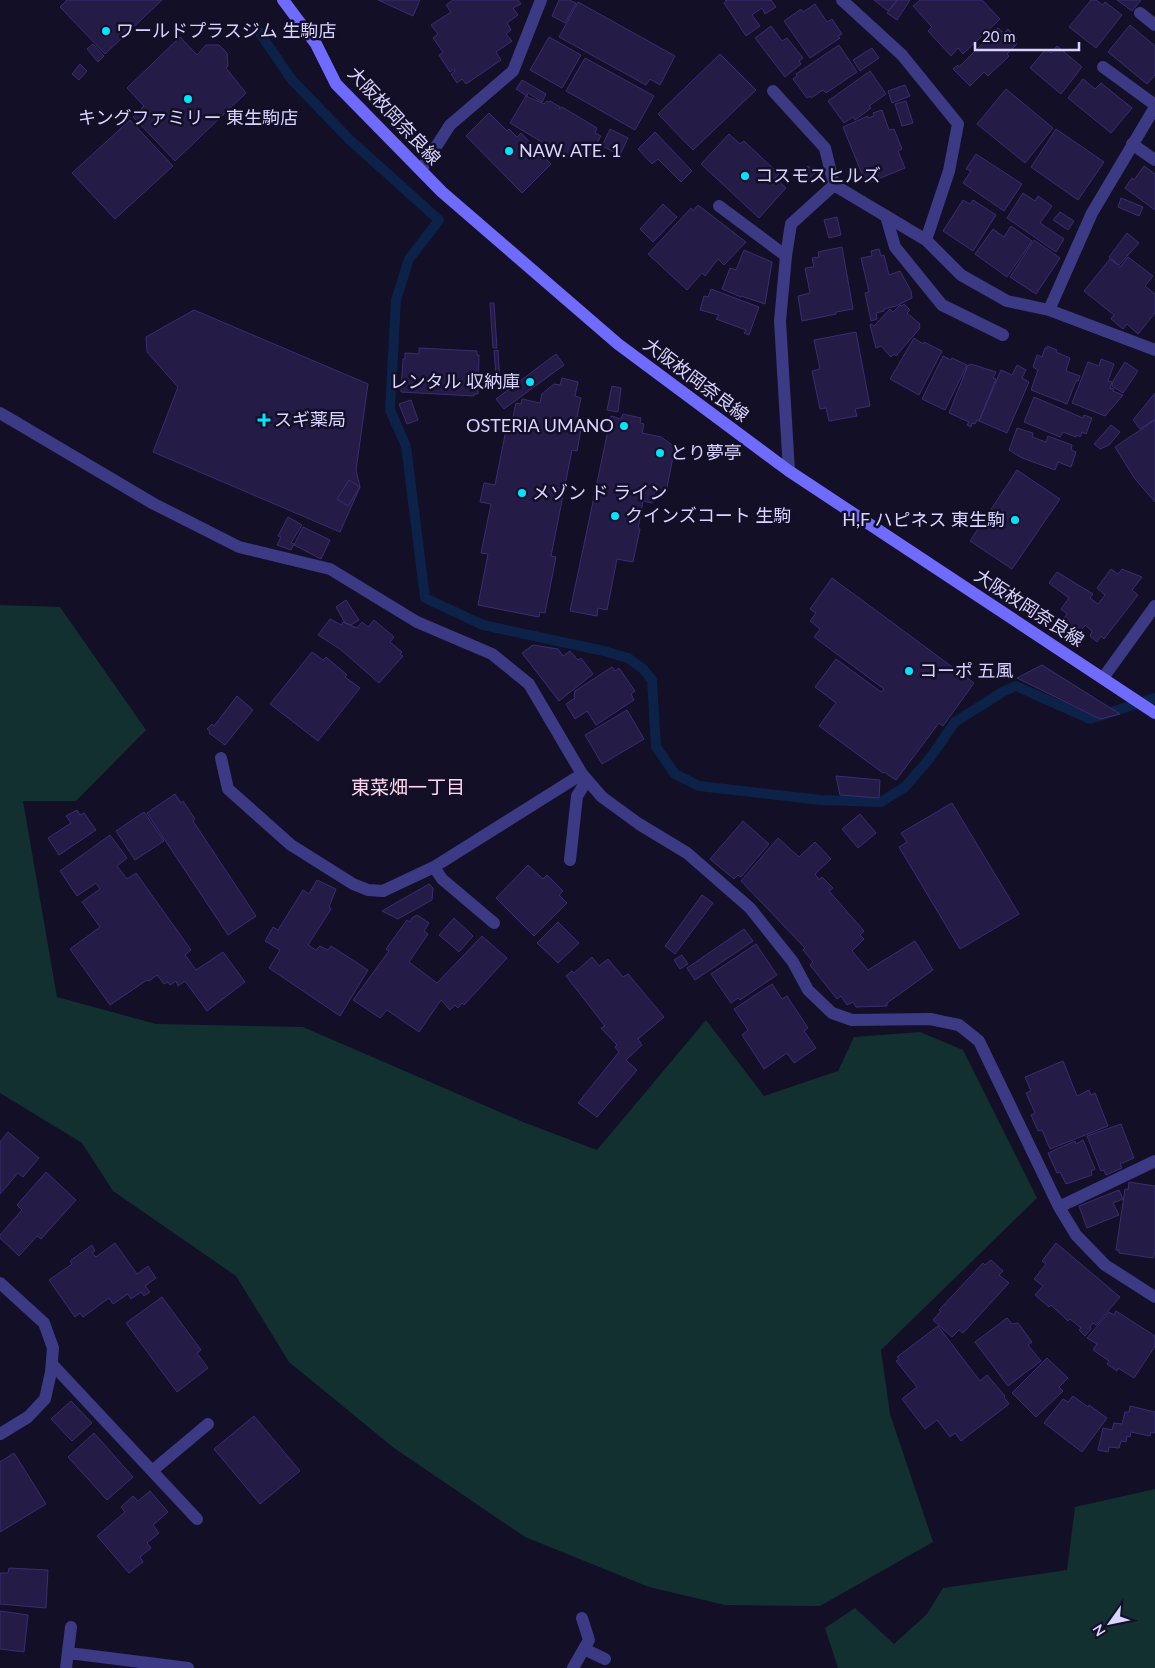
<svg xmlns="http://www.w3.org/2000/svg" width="1155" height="1668" viewBox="0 0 1155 1668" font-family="Lato,'Noto Sans JP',sans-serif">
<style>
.green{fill:#12302f}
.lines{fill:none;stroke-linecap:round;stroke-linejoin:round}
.stream{stroke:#0c2248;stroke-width:10}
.building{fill:#241b47;stroke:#3b2d73}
.service{stroke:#3d3a85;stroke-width:12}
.minor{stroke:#3d3a85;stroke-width:12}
.secondary{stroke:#6f6bff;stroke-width:12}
.poi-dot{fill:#00e5ff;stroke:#130f26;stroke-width:2}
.labels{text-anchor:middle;stroke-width:5;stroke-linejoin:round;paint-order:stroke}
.poi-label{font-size:18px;fill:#d9d4ff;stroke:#130f26;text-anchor:start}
.street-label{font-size:18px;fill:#d9d4ff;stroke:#130f26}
.neighbourhood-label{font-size:19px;fill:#ffd6f0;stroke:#130f26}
</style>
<rect width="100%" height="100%" fill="#130f26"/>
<path class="green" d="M0 605 60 607 146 730 76 801H23L57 997 156 1024 303 1027 523 1122 597 1150 706 1020 764 1096 838 1071 854 1037 920 1032 963 1050 1037 1198 881 1350 890 1414 933 1542 820 1606 725 1605 649 1587 525 1537 394 1448 289 1362 236 1276 113 1191 82 1143 0 1093Z
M1155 1489V1668H838L825 1628 855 1608 894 1644 927 1614 943 1588 1067 1570 1075 1507Z"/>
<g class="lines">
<path class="stream" d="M257 29 292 80 350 140 439 220 409 259 396 300 390 410 406 446 425 598 483 625 604 651 628 658 643 669 652 680 656 747 675 774 699 786 821 800 881 802 905 787 930 758 955 722 1004 691 1016 686 1090 719 1155 698"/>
</g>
<path class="building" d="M67 0H162L105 54 60 7Z
M378 0H420L413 16Z
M453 0H518L521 4 513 8 518 15 507 23 511 30 506 34 512 41 496 52 501 60 466 84 462 79 457 83 451 74 455 71 454 69 450 72 439 55 443 52 433 38 438 34 431 25 451 12 446 5Z
M559 0H569L576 3 565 23 552 16Z
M725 0H771L776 7 765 14 762 8 752 15 760 26 746 36 724 3 727 1Z
M874 0H897L888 11Z
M898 0H910L897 20 887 13Z
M920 0H982L1000 19 963 54 958 48 951 56 928 31 932 27 913 6Z
M1091 0H1096L1103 5 1105 2 1122 15 1096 48 1069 27Z
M1117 0H1141L1132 11Z
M578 2 675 56 660 85 650 79 646 85 559 37Z
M815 4 827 22 832 19 842 34 838 36 840 38 810 58 784 21 801 9 803 12Z
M1130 25 1155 46V75L1147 84 1108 52Z
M771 26 782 41 787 38 803 58 799 61 801 64 785 77 755 38Z
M998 28 1004 33 1008 29 1017 39 1015 41 1017 44 1007 54 1009 56 988 76 984 72 970 86 953 69 958 65 959 67Z
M180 37 197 55 206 45H219L227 53 228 66 226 68 246 93 175 161 133 117 144 106 127 88Z
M549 37 581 55 562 88 530 70Z
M93 44 104 56 98 62 87 49Z
M839 45 857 72 826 93 823 90 811 98 810 96 807 98 793 79 797 76 796 74Z
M1057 46 1082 67 1061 94 1030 68 1046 49 1051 53Z
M872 48 879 58 860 71 853 60Z
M720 54 756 90 693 150 658 114Z
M585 58 654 96 635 130 566 91Z
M80 64 87 71 79 80 72 74Z
M870 71 886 94 869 106 871 108 855 120 853 117 844 123 828 101Z
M1083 79 1095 89 1101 83 1132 108 1111 133 1068 98Z
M522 80 546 94 542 102 528 93 527 96 516 89Z
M905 85 910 96 892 103 888 91Z
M1006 89 1053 128 1025 163 977 124Z
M526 96 544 104 547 101 549 102 550 101 560 107 559 109 562 107 597 128 595 133 601 136 588 158 575 151 570 159 510 123Z
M906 101 913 123 902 126 895 104Z
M882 110 889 130 894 129 902 149 898 151 905 168 866 184 843 127 868 116V118L874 116 873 113Z
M489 113 507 131 509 129 517 137 521 133 551 164 522 193 466 136Z
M130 120 173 166 115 219 72 173Z
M610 129 628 138 620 155 602 146Z
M1056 129 1104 162 1078 200 1031 167Z
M655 132 692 171 681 182 658 159 652 164 638 149Z
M729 134 740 144 744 141 779 174 775 178 786 188 759 218 701 164Z
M976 154 1022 184 1004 211 963 183 971 171 966 169Z
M808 166 815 173 808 179 802 172Z
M1144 166 1155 174V210L1125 188 1132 178 1134 180Z
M1023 193 1035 201 1038 196 1052 206 1040 223 1064 239 1056 252 1007 218Z
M1121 198 1143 207 1139 216 1118 207Z
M963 200 970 204 973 200 996 215 973 251 943 231Z
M663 204 677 217 653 242 640 229Z
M698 205 746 242 724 265 718 259 705 276 702 273 687 290 648 254 691 208 693 211Z
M1060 212 1074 221 1068 230 1053 220Z
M837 217 841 235 829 238 824 220Z
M1011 226 1032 241 1007 277 975 254 993 229 1004 237Z
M1127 233 1139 243 1119 265 1109 257Z
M1034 240 1060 258 1036 294 1010 277Z
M842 247 853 309 836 312V314L802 321 798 296 810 293 805 268 814 267 812 258 819 257 818 252Z
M879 249 881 256 884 255 889 275 900 271 911 291 912 298 896 306 884 309V311L876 313 877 319 871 321 865 293 869 292 861 258 872 256 871 251Z
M744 250 772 262 765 304 741 296V297L722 289 730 268 736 270Z
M1128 257 1153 276 1145 286 1155 294V313L1138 334 1127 324 1123 329 1111 319 1114 315 1084 291 1110 259 1120 267Z
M711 289 759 307 749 335 744 333 746 330 716 319 719 315 700 310 704 296 708 297Z
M490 303H494L497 348H493Z
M904 304 910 310 907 313 920 324 919 326 920 328 896 356 894 354 891 357 881 346 876 348 870 325 871 324 874 326 890 309 893 312 900 305 902 306Z
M194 310 368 384 356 470 360 487 340 532 153 452 178 387 147 352 146 337Z
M856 332 870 406 855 409 857 416 829 421 826 408 820 409 812 371 820 369 814 340Z
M914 338 923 344 924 342 942 351 919 395 890 379Z
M1047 346 1057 350 1056 352 1070 358 1066 371 1080 376 1078 381H1076L1067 404 1031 390 1038 370 1033 367 1037 355 1042 357 1045 348 1047 349Z
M419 348 477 351V355H479L478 394H474V396L401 392 403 359H405V353L419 354Z
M498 350 500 384 497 385 494 351Z
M556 354 564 365 504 409 496 399Z
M943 356 951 360 952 358 967 365 945 410 922 399Z
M1101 359 1114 364 1108 381 1112 382 1110 388 1114 389 1113 391 1123 395 1105 416 1072 403 1088 362 1099 366Z
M1125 362 1138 371 1123 393 1112 386 1113 381Z
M971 364 996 372 993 378 996 379 979 421 977 420 975 424 972 423 971 427 967 425 969 422 949 413 968 365H971Z
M1017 365 1026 370 1022 378 1029 382 1007 433 979 421 1001 370 1012 375Z
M562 378 578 382 575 396 581 398 577 417 583 418 577 451 572 450 551 556 556 557 545 613 540 612 539 617 478 605 488 554 481 553 491 504 480 502 484 483 495 485 507 425 511 426 516 403 521 404 522 399 540 403 542 394 554 384 560 385Z
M612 386 621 388 618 412 607 410Z
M1155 393V419L1140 429 1133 420Z
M1034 397 1083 418 1084 415 1092 418 1086 434 1082 432 1080 437 1077 435 1076 437 1063 432 1060 437 1024 422Z
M411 400 418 420 407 424 399 404Z
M623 414 641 418 640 423 644 424 642 433 661 437 675 447 666 492 655 490 652 503 643 501 638 529H640L633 562 617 559 607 610 598 608 597 616 570 611 611 416 621 419Z
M1155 420V502L1135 479 1115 447Z
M1111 425 1120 432 1109 445 1100 449 1094 444Z
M1017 428 1033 433 1032 437 1046 442 1048 436 1072 445 1071 450 1076 452 1071 467 1058 462 1055 470 1022 458 1009 450Z
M1017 470 1060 499 1012 569 970 541Z
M349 480 360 487 348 506 337 499Z
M288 517 302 525 291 543 294 544 291 550 277 545 281 537 278 536Z
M303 527 330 540 321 559 294 545Z
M1111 569 1118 574 1122 569 1142 577 1132 590 1138 595 1104 639 1101 636 1097 642 1090 636 1092 631 1085 625 1078 635 1061 622 1067 614 1061 609 1069 598 1049 583 1057 572 1093 594 1090 598 1098 604 1105 595 1097 588Z
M832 578 974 683 943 726 939 723 896 780 884 772 883 773 819 726 836 703 815 687 836 659 881 692 884 689 814 637 820 629 810 621 816 613 810 609Z
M346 600 359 620 351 625 345 623 336 607Z
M330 619 341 625 343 622 357 628 362 622 368 627 374 620 394 637 390 642 402 652 400 654 403 656 379 683 340 649 318 635Z
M533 645 558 649 563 656 570 651 578 660 581 658 593 674 559 701 522 653Z
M312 652 323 660 326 657 347 675 345 677 360 688 318 741 270 704Z
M1042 665 1120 714 1100 719 1017 678Z
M612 667 615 671 619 668 635 691 631 694 634 700 596 725 587 711 575 719 566 704 575 698 574 696 575 691Z
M237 696 253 710 225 745 209 733 210 731 207 729 212 724 214 726Z
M627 710 644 739 602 764 585 735Z
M836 776 880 780 879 798 840 795Z
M175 794 181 803 183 801 195 819 193 821 256 916 228 935 147 813Z
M952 803 1019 914 960 949 899 847 907 842 901 833Z
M77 810 80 815 84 813 96 830 59 855 48 838 71 823 66 816Z
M144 812 164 841 135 860 116 831Z
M860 814 876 833 858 848 842 829Z
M743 821 769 844 741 877 738 875 734 879 710 859Z
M110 835 127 858 117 866 127 879 136 873 191 950 185 955 196 970 223 952 245 982 207 1011 185 981 178 986 176 981 170 985 168 982 164 984 157 975 149 981 147 980 110 1005 70 949 100 927 82 902 100 889 96 883 77 896 60 871Z
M778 838 799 857 815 842 831 859 815 874 819 880 822 877 833 888 829 891 864 931 860 935 864 939 852 951 868 970 915 941 933 970 887 1003V1006L856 1007 853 1002 847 1005 841 996 837 999 810 965 813 962 803 950 805 948 741 881Z
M528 865 543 879 547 875 563 891 559 895 567 903 534 936 496 898Z
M317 880 336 889 329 907 331 909 308 945 316 950 320 946 328 950 331 946 368 970 340 1016 269 968 280 950 265 941 273 927 278 930 303 890 309 894Z
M429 884 433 888 432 900 398 919 382 911Z
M702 895 713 903 675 954 665 946Z
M417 915 429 923 424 931 428 934 409 962 437 983 482 936 507 958 464 1005 462 1003 458 1008 455 1005 450 1010 441 1000 419 1032 387 1010 380 1018 353 1000 389 951 386 949 407 920 410 922 412 918Z
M454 918 473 936 459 952 439 935Z
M558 922 579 943 558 963 537 943Z
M744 929 753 941 695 980 687 968Z
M756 944 777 975 740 1000 738 998 731 1003 711 974Z
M682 955 688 964 680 969 674 960Z
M592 957 599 966 608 959 623 977 628 974 664 1017 638 1039 642 1045 626 1060 637 1070 597 1117 578 1103 619 1052 615 1047 617 1045 601 1028 605 1026 566 976 572 971 574 973Z
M772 984 782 999 787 996 808 1028 804 1031 816 1048 794 1063 787 1053 764 1069 742 1035 748 1030 734 1009Z
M1063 1061 1077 1096 1089 1090 1091 1095 1095 1093 1108 1126 1050 1149 1042 1130 1038 1131 1031 1115 1035 1113 1026 1093 1031 1091 1025 1077Z
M1121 1124 1134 1158 1120 1164 1122 1168 1106 1175 1104 1170 1101 1171 1087 1136Z
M8 1132 39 1158 23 1177 18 1173 0 1194V1142Z
M1083 1140 1095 1169 1091 1171 1092 1175 1066 1184 1060 1172 1057 1173 1048 1153 1075 1141 1076 1144Z
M46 1172 76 1200 41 1239 37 1236 19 1256 0 1238V1235L22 1210 17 1205Z
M1129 1182 1155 1186V1251L1153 1258 1119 1253V1250H1116L1125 1189 1128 1190Z
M1119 1190 1123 1199 1113 1203 1119 1215 1087 1228 1079 1206Z
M115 1243 137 1274 148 1266 156 1278 145 1286 150 1292 144 1296 141 1292 131 1299 128 1294 113 1304 109 1298 83 1317 80 1313 75 1317 49 1280 72 1264 70 1261 92 1245 95 1251 92 1253 96 1257Z
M1056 1243 1120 1297 1096 1325 1093 1323 1090 1327 1091 1329 1085 1336 1079 1330 1081 1328 1070 1319 1068 1321 1051 1305 1049 1307 1035 1295 1043 1286 1034 1279 1046 1264 1042 1261Z
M991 1260 1003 1271 999 1275 1009 1283 963 1333 959 1330 952 1337 933 1320 941 1311 939 1310 983 1263 985 1265Z
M162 1297 201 1350 197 1353 208 1368 177 1392 126 1323Z
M1116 1311 1155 1336V1346L1134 1378 1118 1368 1117 1371 1107 1364 1109 1361 1093 1350 1097 1344 1087 1338 1109 1312 1114 1315Z
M1007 1318 1012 1324 1018 1323 1032 1342 1028 1345 1041 1361 1008 1386 975 1342Z
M938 1326 980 1381 987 1375 1005 1396 1004 1397 1009 1404 961 1441 955 1433 950 1437 937 1420 925 1429 902 1399 917 1387 896 1361 899 1359 897 1357Z
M1047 1358 1068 1378 1059 1387 1063 1391 1036 1417 1012 1393Z
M1073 1396 1088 1407 1089 1405 1107 1418 1082 1452 1044 1423 1063 1399 1068 1402Z
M71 1401 92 1423 72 1441 51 1419Z
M1130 1406 1155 1412V1433L1151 1432 1150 1436 1131 1432 1130 1437 1127 1436 1126 1442 1121 1441 1119 1448 1109 1447 1108 1452 1098 1450 1103 1428 1112 1430 1114 1423 1122 1424 1125 1412H1129Z
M254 1416 300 1471 260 1504 214 1449Z
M94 1433 133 1477 107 1500 68 1457Z
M14 1453 46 1504 0 1532V1462Z
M150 1491 168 1512 153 1525 159 1533 147 1543 151 1548 140 1557 143 1562 129 1573 97 1536 125 1512 121 1507 133 1496 138 1501Z
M9 1568 48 1570 46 1608 0 1604V1573H8Z
M0 1611 28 1615 24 1652 0 1649Z"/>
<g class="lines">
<path class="service" d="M1140 13 1155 25
M1103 67 1155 105
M773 91 825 148 834 185
M1132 144 1155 160
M719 206 786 256
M886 216 895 247 942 305 1003 335
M221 758 228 789 291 845 353 884 368 890 383 891 434 867 582 774
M570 860 577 796 587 780
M434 867 442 879 494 923
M52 1364 197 1519
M152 1471 208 1424
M584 1649 605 1659"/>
<path class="minor" d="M842 0 902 55 958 124 949 171 926 240 961 275 1007 301 1049 310 1155 350
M421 170 450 125 513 71 541 0
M1049 310 1092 213 1155 107
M0 413 154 504 239 547 330 569 417 622 492 654 529 684 582 774 602 797 639 824 687 853 750 908 793 962 808 990 832 1013 852 1020 930 1019 959 1025 979 1041 1059 1207 1076 1235 1105 1265 1155 1297
M789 471 780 321 786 256 791 224 834 185 926 240
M1103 678 1155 606
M1059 1207 1155 1161
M0 1283 44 1323 53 1348 51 1372 45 1399 28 1417 0 1434
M69 1653 188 1668
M66 1668 71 1627
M573 1668 589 1640 582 1618"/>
<path class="secondary" d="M283 0 316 44 336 84 442 192 618 344 789 471 1155 713"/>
</g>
<g class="poi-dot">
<circle cx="106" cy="31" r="5"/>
<circle cx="188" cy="99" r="5"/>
<circle cx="509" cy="151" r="5"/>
<circle cx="745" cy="176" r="5"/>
<circle cx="530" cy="382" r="5"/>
<path d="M261.5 412.5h5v5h5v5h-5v5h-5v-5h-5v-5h5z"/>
<circle cx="624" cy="426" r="5"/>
<circle cx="660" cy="453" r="5"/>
<circle cx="522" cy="493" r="5"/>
<circle cx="615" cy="516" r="5"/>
<circle cx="1015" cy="520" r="5"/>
<circle cx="909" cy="671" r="5"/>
</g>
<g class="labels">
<g class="poi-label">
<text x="116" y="37">ワールドプラスジム 生駒店</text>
<text x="188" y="124" text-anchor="middle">キングファミリー 東生駒店</text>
<text x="519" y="157">NAW. ATE. 1</text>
<text x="755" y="182">コスモスヒルズ</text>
<text x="520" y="388" text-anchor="end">レンタル 収納庫</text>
<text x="274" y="426">スギ薬局</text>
<text x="614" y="432" text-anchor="end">OSTERIA UMANO</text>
<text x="670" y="459">とり夢亭</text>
<text x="532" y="499">メゾン ド ライン</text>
<text x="625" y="522">クインズコート 生駒</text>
<text x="1005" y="526" text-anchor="end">H,F ハピネス 東生駒</text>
<text x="919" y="677">コーポ 五風</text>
</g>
<g class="street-label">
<text transform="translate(394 116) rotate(47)" y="6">大阪枚岡奈良線</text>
<text transform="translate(696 380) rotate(37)" y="6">大阪枚岡奈良線</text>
<text transform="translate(1029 608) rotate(33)" y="6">大阪枚岡奈良線</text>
</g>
<g class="neighbourhood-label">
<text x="408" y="794">東菜畑一丁目</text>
</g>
</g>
<g transform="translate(1110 1623) rotate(237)" stroke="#130f26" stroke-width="4" paint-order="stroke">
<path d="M0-4L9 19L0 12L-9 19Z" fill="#d9d4ff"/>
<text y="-8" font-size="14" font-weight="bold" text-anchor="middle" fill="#d9d4ff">N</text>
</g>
<path d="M975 42v8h104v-8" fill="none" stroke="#d9d4ff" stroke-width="2.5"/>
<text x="982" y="42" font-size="15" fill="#d9d4ff" stroke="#130f26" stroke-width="4" paint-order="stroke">20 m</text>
</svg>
